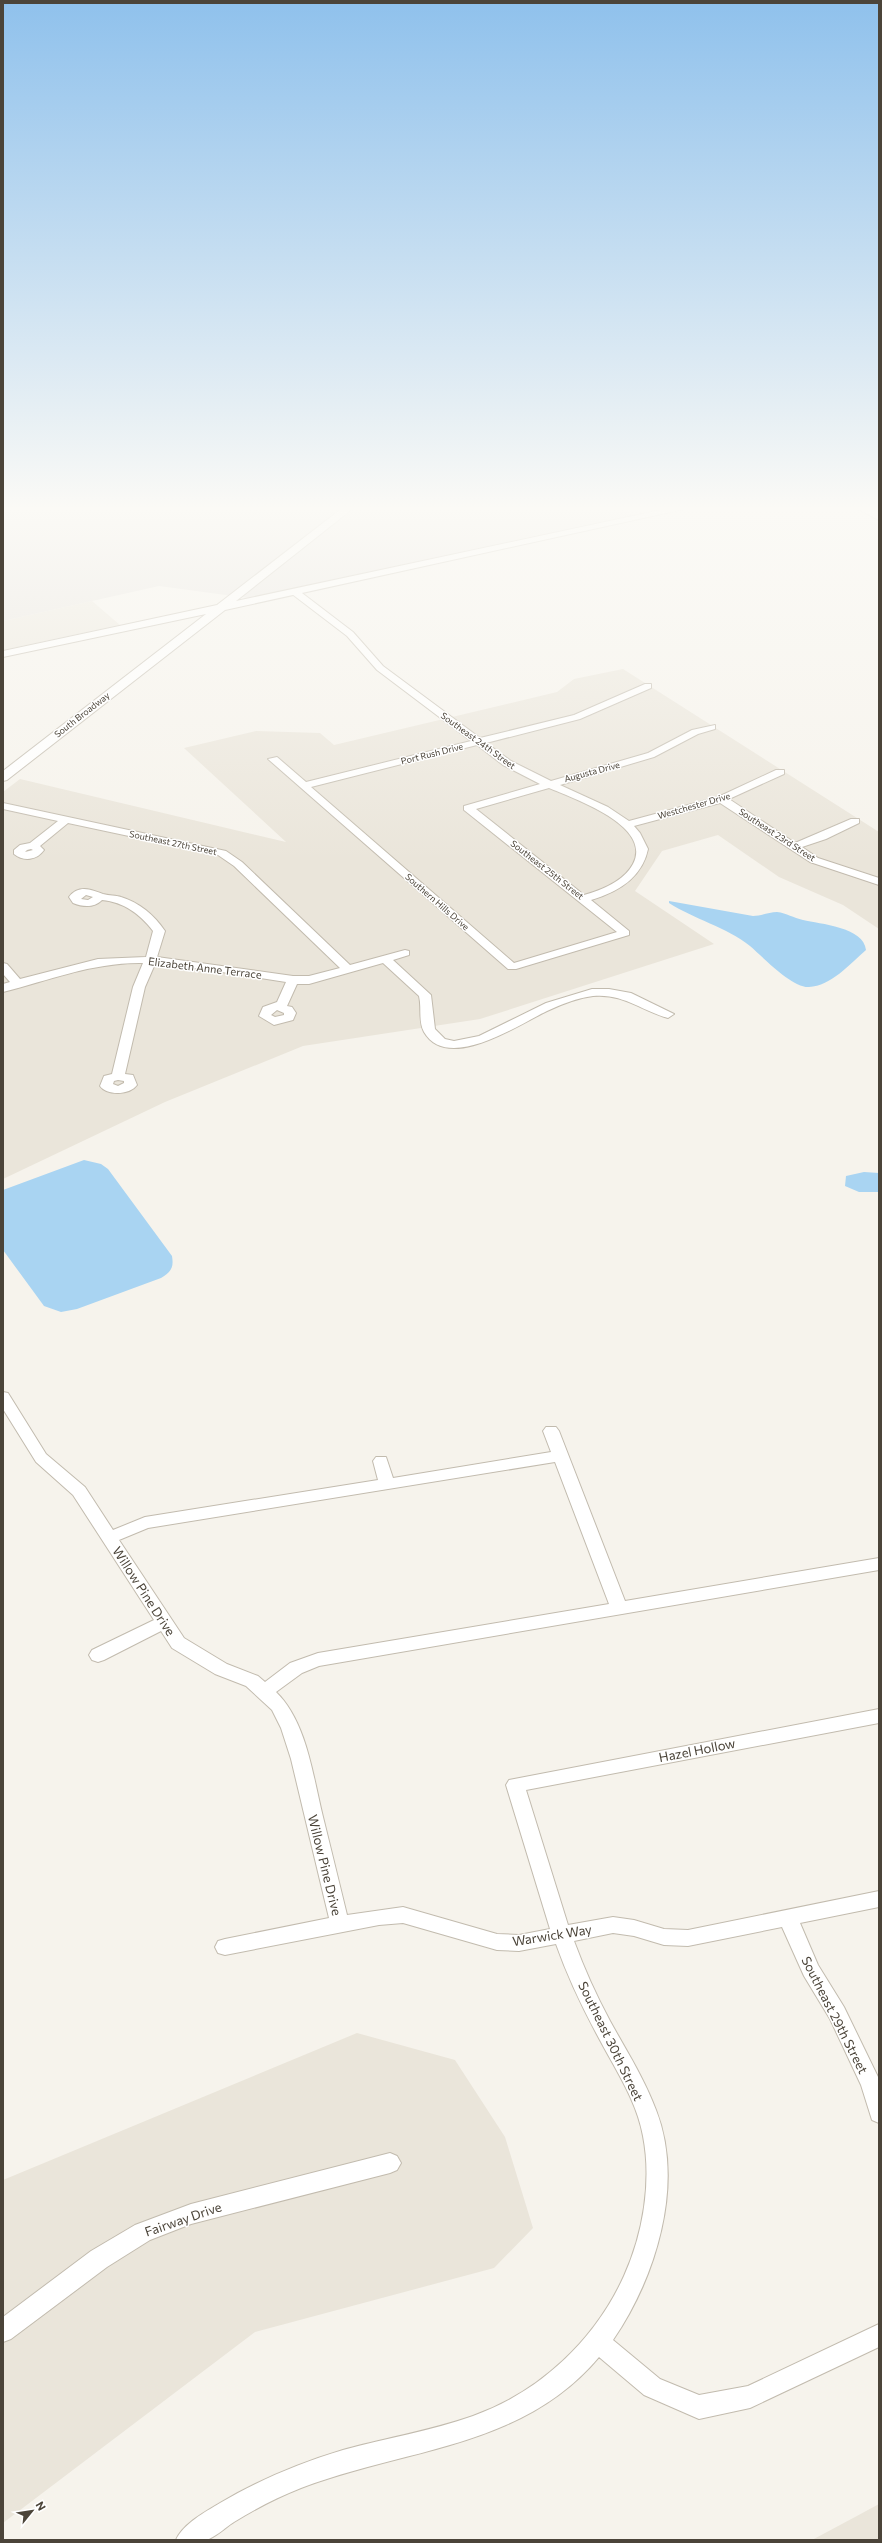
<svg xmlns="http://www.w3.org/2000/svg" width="882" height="2543" viewBox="0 0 882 2543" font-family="Commissioner,sans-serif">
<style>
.residential{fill:#eae5da}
.industrial{fill:#e6e2dd}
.water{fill:#a9d4f2}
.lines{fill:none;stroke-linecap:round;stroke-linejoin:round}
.minor-casing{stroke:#c2bbae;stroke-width:2}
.tertiary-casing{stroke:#c2bbae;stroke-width:2}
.minor{fill:#fff;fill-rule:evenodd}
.tertiary{fill:#fff;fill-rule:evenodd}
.labels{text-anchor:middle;stroke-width:3;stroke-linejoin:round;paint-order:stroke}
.far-street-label{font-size:9px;fill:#4b4439;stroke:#fff}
.street-label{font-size:11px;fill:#4b4439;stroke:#fff}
.near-street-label{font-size:13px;fill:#4b4439;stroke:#fff}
</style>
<rect width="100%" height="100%" fill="#f6f3ec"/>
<path class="residential" d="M92 601 120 625 3 650V621Z
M623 669 879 832V929L843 905 779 877 718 835 662 851 635 891 714 944 480 1019 303 1046 165 1102 3 1179V792L20 779 286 842 184 748 256 731 320 733 334 745 557 692 574 679Z
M357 2033 455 2060 505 2137 533 2228 494 2268 255 2332 3 2523V2180Z
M879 2504V2540H812L855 2517Z"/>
<path class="industrial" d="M3 506H617L632 515 248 598 159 586 3 621Z"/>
<path class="water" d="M669 901 753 916C761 916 769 912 777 912 787 913 793 918 803 920 820 924 864 927 866 950 850 964 831 986 809 987 792 988 763 957 750 946 726 927 694 919 669 903Z
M84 1160 101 1164 108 1169 172 1256C174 1268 171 1272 161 1278L77 1309 61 1312 44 1306 3 1250V1190Z
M864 1172 879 1173V1192H859L845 1186 846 1176Z"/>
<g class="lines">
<g class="minor-casing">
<path id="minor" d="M292 590H298L353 632 383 666 480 738 574 715 645 684H651V688L580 719 486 743 511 761 551 781 648 753 692 730 715 725V729L698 734 654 757 560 785 608 807 629 821 718 797 776 770H784V774L729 799 795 843 851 819H859V823L826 839 802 847 818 858 879 878V885L810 862 720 803 634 826 640 833 648 849C642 878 618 892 591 900L629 931V935L516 969H508L268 759 277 757 306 782 471 741 377 670 347 636 292 594ZM477 745 503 765 540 784 464 806V810L617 932 514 963 311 787ZM549 788C575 799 653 826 633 864 624 881 602 890 584 895L476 809Z
M3 803 226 851 242 862 350 965 405 950 409 951V955L393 960 431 995 435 1029 445 1039 454 1041 479 1036 546 1003 592 989H609L631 993 674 1014 668 1018C642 1011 623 993 593 996 577 998 562 1004 547 1011 520 1024 448 1073 424 1032 418 1021 422 1008 419 996L383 963 309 984H297L287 1006 292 1007 296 1013 293 1020 274 1025 259 1016 263 1007 277 1002 286 982 202 969 155 964 145 987 125 1074 133 1075 137 1085C130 1095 107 1096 100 1086L104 1076 112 1074 133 987 143 963C94 962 50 980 3 992V984L10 982 3 974V963L7 964 20 979 98 959 146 957 153 931C140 914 124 902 102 900 94 908 83 907 73 903L69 897C79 884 92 890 103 894 109 896 116 895 121 897 140 903 154 915 165 931L157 957 293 976H309L340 968 234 866 218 855 68 823 40 846 44 850C37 860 24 862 14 854V850L20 845 30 843 58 821 3 809ZM27 850 31 849 33 850 25 852ZM86 895 93 897 88 900 81 899ZM277 1010 284 1013V1015L275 1017 271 1015ZM118 1080 124 1081V1083L118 1086 113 1084 114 1081Z
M3 1392 8 1393 46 1454 85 1487 113 1530 145 1517 378 1480 373 1461 376 1457H386L393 1478 551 1452 543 1431 546 1427H556L559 1431 625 1601 879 1558V1570L319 1666 302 1673 276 1692C307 1722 313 1777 323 1817 331 1849 339 1882 347 1915L403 1907 497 1934 519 1935 550 1929 506 1785 509 1780 879 1709V1723L526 1790 568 1925 613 1917 634 1920 664 1929 688 1930 879 1891V1907L800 1923 818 1965 844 2007 879 2079V2123L872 2120 861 2085 830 2019 804 1976 782 1927 688 1946 664 1945 634 1936 613 1933 574 1941C584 1968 596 1995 610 2021 626 2050 644 2078 656 2110 685 2184 656 2277 613 2340L660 2379 699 2395 748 2386 879 2324V2347L750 2408 699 2419 644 2395 599 2357C522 2449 404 2448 301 2488 278 2497 255 2509 234 2522 226 2527 218 2535 209 2539 201 2543 185 2540 176 2540 183 2524 205 2512 220 2503 259 2480 300 2463 343 2450 386 2438 431 2431 473 2416 540 2392 595 2340 624 2276 643 2234 652 2182 643 2136 637 2102 617 2072 601 2042 584 2011 568 1978 556 1944L519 1951 497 1950 403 1923 379 1925 225 1955 218 1953 215 1947 218 1941 225 1939 329 1918 291 1759 281 1728 272 1710 246 1686 215 1674 172 1648 161 1631 104 1660 98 1662 92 1660 89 1655 92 1650 154 1620 73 1495 36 1462 3 1409ZM555 1462 609 1604 318 1653 290 1663 265 1682 258 1676 227 1664 184 1638 119 1540 148 1528Z
M390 2153 397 2156 401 2163 397 2170 390 2173 191 2224 150 2240 107 2267 11 2339 3 2342V2317L91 2251 135 2225 191 2204Z"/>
</g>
<g class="tertiary-casing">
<path id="tertiary" d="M345 506H356L236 601 679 506H698L225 610 7 780 3 781V771L206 614 3 657V651L217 605Z
M852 506H865L879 513V520Z"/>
</g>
<use href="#minor" class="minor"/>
<use href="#tertiary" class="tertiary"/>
</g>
<linearGradient id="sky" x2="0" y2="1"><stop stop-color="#8fc1ec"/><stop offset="0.59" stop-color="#fbfaf6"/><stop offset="1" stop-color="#fbfaf6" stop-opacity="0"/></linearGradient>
<rect width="882" height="862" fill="url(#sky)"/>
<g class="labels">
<g class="far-street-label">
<text transform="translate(82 715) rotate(-38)" y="3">South Broadway</text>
<text transform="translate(478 741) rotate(36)" y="3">Southeast 24th Street</text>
<text transform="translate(432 754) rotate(-14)" y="3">Port Rush Drive</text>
<text transform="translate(592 772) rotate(-15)" y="3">Augusta Drive</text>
<text transform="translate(694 806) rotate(-16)" y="3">Westchester Drive</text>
<text transform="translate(777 835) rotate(33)" y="3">Southeast 23rd Street</text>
<text transform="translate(173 843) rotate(12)" y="3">Southeast 27th Street</text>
<text transform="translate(547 870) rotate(38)" y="3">Southeast 25th Street</text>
<text transform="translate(437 902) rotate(41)" y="3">Southern Hills Drive</text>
</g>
<g class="street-label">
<text transform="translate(205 968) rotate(7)" y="4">Elizabeth Anne Terrace</text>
</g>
<g class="near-street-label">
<text transform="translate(144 1591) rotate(57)" y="5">Willow Pine Drive</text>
<text transform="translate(697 1750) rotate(-11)" y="5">Hazel Hollow</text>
<text transform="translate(325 1865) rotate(76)" y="5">Willow Pine Drive</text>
<text transform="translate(552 1935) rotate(-9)" y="5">Warwick Way</text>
<text transform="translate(835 2015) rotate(63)" y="5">Southeast 29th Street</text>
<text transform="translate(611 2041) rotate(64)" y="5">Southeast 30th Street</text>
<text transform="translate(183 2219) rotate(-19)" y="5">Fairway Drive</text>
</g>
</g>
<rect width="882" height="2543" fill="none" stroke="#4b4439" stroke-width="8"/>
<g transform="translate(32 2511) rotate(60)" stroke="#ffffff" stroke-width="3" paint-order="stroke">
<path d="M0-3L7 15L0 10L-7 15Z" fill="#4b4439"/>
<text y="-6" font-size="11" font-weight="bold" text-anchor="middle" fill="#4b4439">N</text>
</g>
</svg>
